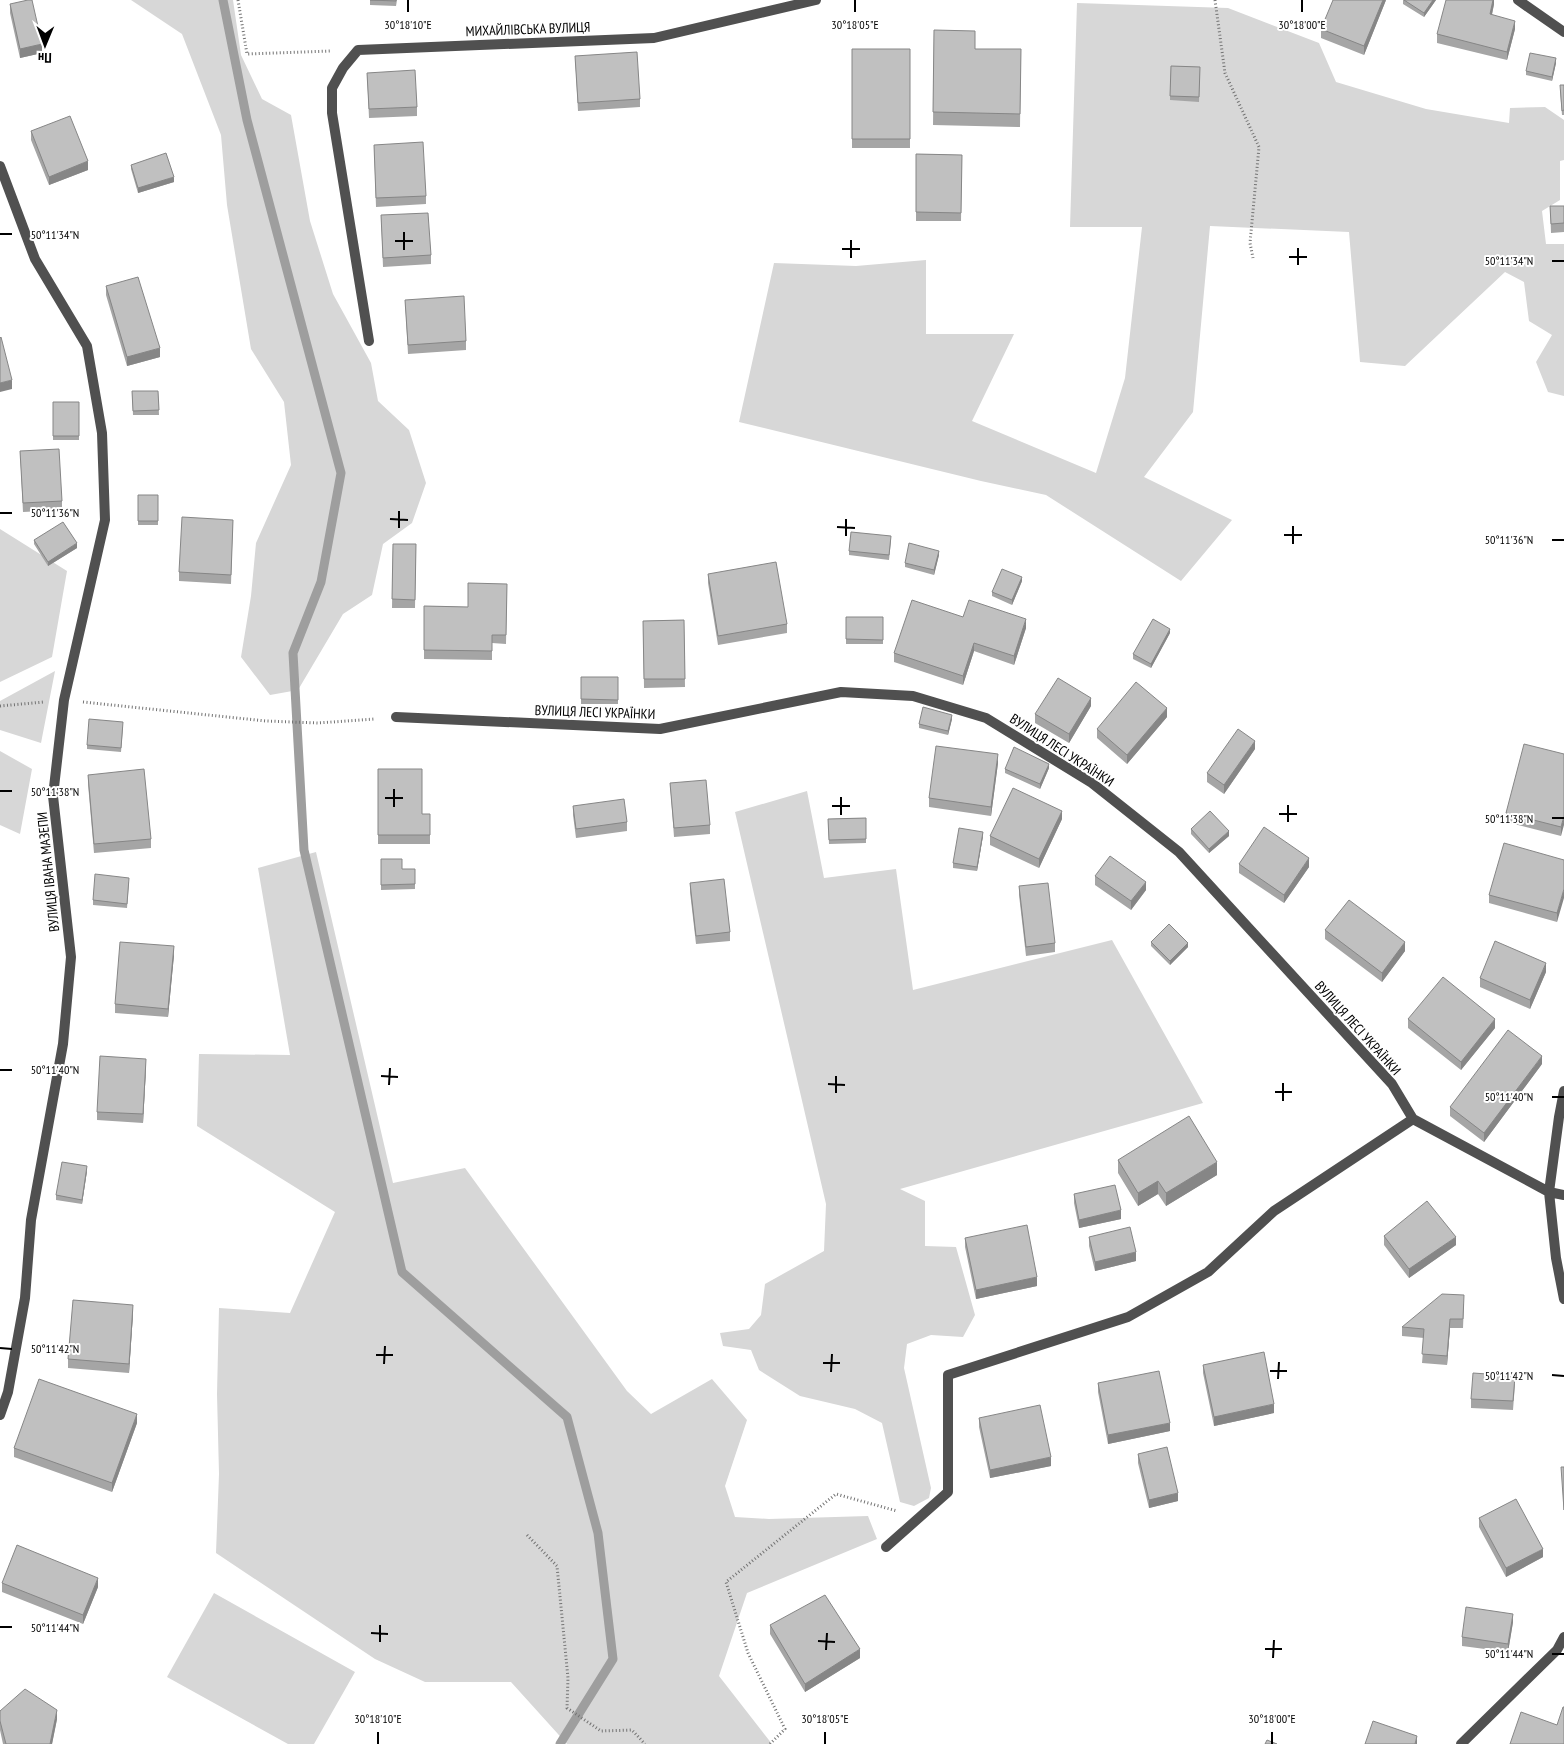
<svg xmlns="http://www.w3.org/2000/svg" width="1564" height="1744" viewBox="0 0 1564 1744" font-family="'PT Sans Narrow',sans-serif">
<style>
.green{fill:#d7d7d7}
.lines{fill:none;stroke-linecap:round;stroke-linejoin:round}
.stream{stroke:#9e9e9e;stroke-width:9}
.path{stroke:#727272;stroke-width:3;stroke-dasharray:1 2.5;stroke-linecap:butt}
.lane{stroke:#505050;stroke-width:10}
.street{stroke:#505050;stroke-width:10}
.wall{fill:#a5a5a5}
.shaded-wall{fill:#868686}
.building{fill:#c0c0c0;stroke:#868686}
.ticks{fill:none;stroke:#000;stroke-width:2}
.labels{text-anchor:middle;stroke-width:4;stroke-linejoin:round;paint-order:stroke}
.street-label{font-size:14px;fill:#000;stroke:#fff}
.ticks-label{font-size:12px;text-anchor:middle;fill:#000;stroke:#fff;stroke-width:4;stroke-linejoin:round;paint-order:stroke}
</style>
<rect width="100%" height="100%" fill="#fff"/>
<path class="green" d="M131 0H233L241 55 262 99 291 115 310 221 333 294 371 363 378 401 409 430 426 483 412 523 383 544 372 595 343 614 298 690 270 695 241 657 251 596 256 543 291 465 284 402 251 349 227 205 221 135 182 34Z
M1077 3 1228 8 1319 43 1336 82 1426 109 1509 123 1510 108 1545 107 1564 120V160L1560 161V200L1542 211 1546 244H1564V396L1548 392 1536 362 1552 335 1529 321 1524 282 1505 272 1405 366 1360 362 1349 232 1210 226 1193 412 1144 477 1232 520 1181 581 1046 495 981 481 739 422 774 263 856 266 926 260V334H1014L972 421 1096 473 1125 378 1142 227H1070Z
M0 529 67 571 52 657 0 682Z
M55 671 41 743 0 730V701Z
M0 751 32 769 20 834 0 825Z
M807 791 824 878 896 869 913 990 1112 940 1203 1103 900 1189 925 1201V1246L956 1247 975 1315 963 1337 931 1335 907 1344 904 1368 931 1488 929 1498 914 1506 900 1502 882 1423 855 1409 800 1396 759 1370 751 1350 723 1346 720 1333 749 1329 761 1315 765 1284 824 1251 826 1204 735 812Z
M316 852 393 1183 465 1168 627 1391 651 1414 712 1379 747 1420 725 1486 735 1517 769 1519 868 1516 877 1539 747 1593 719 1676 772 1744H567L511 1682H425L375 1659 216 1553 219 1474 217 1394 219 1308 290 1313 335 1212 197 1126 199 1054 290 1055 258 868Z
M214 1593 355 1672 314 1744H288L167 1677Z"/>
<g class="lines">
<path class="stream" d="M223 0 247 120 341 473 321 582 293 653 304 850 402 1272 567 1417 598 1533 613 1659 560 1744"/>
<path class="path" d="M238 0 247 54 330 51
M1215 0 1225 73 1259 147 1250 243 1253 258
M83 702 266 721 318 723 375 719
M0 706 44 702
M527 1535 557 1566 568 1678 567 1708 601 1731 632 1730 645 1744
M770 1744 785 1729 748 1653 726 1582 836 1494 897 1511"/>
<path class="lane" d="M369 341 332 113V88L343 68 358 50 654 38 816 0"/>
<path class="street" d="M1518 0 1564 32
M0 166 35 259 87 346 102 433 105 520 64 700 53 796 71 957 63 1044 31 1220 25 1298 8 1392 0 1415
M396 717 660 729 841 692 913 696 986 718 1092 783 1179 852 1392 1084 1413 1119 1549 1192 1564 1195
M1564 1091 1559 1117 1549 1192 1556 1258 1564 1299
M886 1547 948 1492V1375L1128 1317 1208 1272 1274 1211 1413 1119
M1461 1744 1557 1650 1564 1637"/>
</g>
<path class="wall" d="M370 0H397L396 6 370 5Z
M1386 0 1364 55 1321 38V29Z
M1403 0H1436L1424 17 1403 4Z
M1494 0V4L1492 15 1515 29 1507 60 1437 43V34Z
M10 4 42 53 20 58 10 13Z
M934 30 975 49H1021L1020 127 933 125Z
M852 49H910V148H852Z
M575 56 640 99V107L578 111Z
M1556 63 1552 81 1526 75V71Z
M1171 66 1200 67 1199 102 1170 100Z
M367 73 417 107V116L369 118Z
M1564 85V115H1562L1560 90Z
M31 131 88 170 49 185 31 140Z
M374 145 426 196V204L376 207Z
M916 154 962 155 961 221H916Z
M131 165 174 182 138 193 131 169Z
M1550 206H1564V232L1551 233Z
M381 215 431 255V264L383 267Z
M106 286 160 357 127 366 106 295Z
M405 300 466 341V350L408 354Z
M132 391H158L159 415H133Z
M53 402H79V440H53Z
M20 451 62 501V510L23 512Z
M138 495H158V525H138Z
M233 520 231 584 179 581V572Z
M34 540 77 548 48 566 34 544Z
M891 541 889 560 849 555V551Z
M393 544H416L415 608H392Z
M939 555 934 575 905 567V563Z
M708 574 787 624V633L718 645 708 583Z
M1022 581 1012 605 992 596V592Z
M507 584 506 644 492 643V660L424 659V606L468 607Z
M846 617H883V644H846Z
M963 617 1026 628 1014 665 974 651 963 685 894 662V653Z
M684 620 685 687 644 688 643 621Z
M1170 633 1151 668 1133 659V654Z
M581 677H618V704H581Z
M1091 706 1069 743 1035 723V714Z
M1167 717 1127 764 1097 738V729Z
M952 719 948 735 919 728V724Z
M123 727 121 752 87 749V745Z
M1255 749 1224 794 1207 782V773Z
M1564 754 1561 836 1506 822V813Z
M998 763 991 816 929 807V798Z
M1049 768 1040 789 1005 773V769Z
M378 769 422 814H430V844H378Z
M88 775 151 839V848L94 853 88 784Z
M670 783 710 825V834L674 837Z
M573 806 627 822V831L576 838 573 815Z
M866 818V843L829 844 828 819Z
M1062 819 1039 868 990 845V836Z
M1191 829 1229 836 1209 853 1191 834Z
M983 836 977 871 953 868V863Z
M381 859 402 869H415V889L381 890Z
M1564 860 1557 922 1489 903V895Z
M1239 864 1309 867 1284 903 1239 873Z
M1095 876 1146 890 1131 910 1095 885Z
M129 882 127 908 93 905V900Z
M690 883 730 932V941L696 944 690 892Z
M1019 886 1055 943V952L1026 956 1019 895Z
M1325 930 1405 951 1382 982 1325 939Z
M1151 942 1188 947 1170 965 1151 946Z
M174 955 168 1017 115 1013V1004Z
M1546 972 1530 1009 1480 987V978Z
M1408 1019 1495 1028 1461 1070 1408 1028Z
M1542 1064 1484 1142 1450 1116V1107Z
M146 1068 143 1123 97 1120V1112Z
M1118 1160 1217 1175 1166 1206 1158 1194 1138 1206 1118 1173Z
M87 1171 82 1204 56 1200V1195Z
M1074 1194 1121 1219 1079 1228 1074 1203Z
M1384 1236 1456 1245 1409 1278 1384 1245Z
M1089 1237 1136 1261 1095 1271 1089 1246Z
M965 1238 1037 1286 976 1299 965 1247Z
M1464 1304 1463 1328H1450L1447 1365 1422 1363 1424 1338 1402 1336V1327Z
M133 1314 129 1373 68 1368V1359Z
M1203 1365 1274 1413 1214 1426 1203 1373Z
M1098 1383 1170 1431 1108 1444 1098 1392Z
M1515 1384 1513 1410 1471 1408V1399Z
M979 1418 1051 1466 990 1478 979 1427Z
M137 1423 112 1492 14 1457V1448Z
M1138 1454 1178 1501 1149 1508 1138 1463Z
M1479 1518 1543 1557 1506 1577 1479 1527Z
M2 1583 98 1587 83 1624 2 1592Z
M1513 1622 1508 1652 1462 1646V1637Z
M770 1625 860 1658 805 1692 770 1634Z
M0 1711 57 1719 52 1744H3L0 1730Z"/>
<path class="shaded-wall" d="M1383 0H1386L1364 55V46Z
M1433 0H1436L1424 17V13Z
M1493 0H1494V4L1490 23V14Z
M1515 21V29L1507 60V52Z
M42 44V53L20 58V49Z
M1556 58V63L1552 81V77Z
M88 161V170L49 185V177Z
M174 177V182L138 193V188Z
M160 348V357L127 366V357Z
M12 380V389L0 392V383Z
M77 543V548L48 566V562Z
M939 551V555L934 575V570Z
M1022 577V581L1012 605V600Z
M1026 619V628L1014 665V656Z
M1170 629V633L1151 668V664Z
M974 643V651L963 685V676Z
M1091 698V706L1069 743V734Z
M1167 708V717L1127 764V755Z
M952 715V719L948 735V731Z
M1255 741V749L1224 794V785Z
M998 754V763L991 816V807Z
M1049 764V768L1040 789V784Z
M1062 811V819L1039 868V859Z
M1564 816V825L1561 836V827Z
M1229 831V836L1209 853V849Z
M983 832V836L977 871V867Z
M1309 858V867L1284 903V895Z
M1146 882V890L1131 910V901Z
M1564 889V898L1557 922V913Z
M1405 942V951L1382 982V973Z
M1188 943V947L1170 965V961Z
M174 946V955L168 1017V1009Z
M1546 963V972L1530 1009V1000Z
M1495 1019V1028L1461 1070V1062Z
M1542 1056V1064L1484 1142V1133Z
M146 1059V1068L143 1123V1114Z
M1217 1162V1175L1166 1206V1193Z
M87 1166V1171L82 1204V1200Z
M1158 1181V1194L1138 1206V1193Z
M1121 1210V1219L1079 1228V1220Z
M1456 1237V1245L1409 1278V1269Z
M1136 1252V1261L1095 1271V1262Z
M1037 1277V1286L976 1299V1290Z
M133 1305V1314L129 1373V1364Z
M1450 1319V1328L1447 1365V1356Z
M1274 1404V1413L1214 1426V1417Z
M137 1414V1423L112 1492V1483Z
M1170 1423V1431L1108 1444V1435Z
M1051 1457V1466L990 1478V1470Z
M1178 1493V1501L1149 1508V1500Z
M1543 1549V1557L1506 1577V1568Z
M98 1578V1587L83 1624V1615Z
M1513 1614V1622L1508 1652V1644Z
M860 1649V1658L805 1692V1684Z
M57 1710V1719L52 1744H50Z
M1417 1736V1744H1415Z"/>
<path class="building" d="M28 0H32L42 44 20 49 10 4Z
M370 0H396V1Z
M1333 0H1383L1364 46 1321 29Z
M1404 0H1433L1424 13Z
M1446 0H1493L1490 14 1515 21 1507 52 1437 34Z
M934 30 975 31V49H1021L1020 114 933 112Z
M852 49H910V139H852Z
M637 52 640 99 578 103 575 56Z
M1530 53 1556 58 1552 77 1526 71Z
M1171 66 1200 67 1199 97 1170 96Z
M415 70 417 107 369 109 367 73Z
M1560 85H1564V110L1562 111Z
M70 116 88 161 49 177 31 131Z
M423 142 426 196 376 198 374 145Z
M166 153 174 177 138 188 131 165Z
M916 154 962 155 961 213 916 212Z
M1550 206H1564V223L1551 224Z
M428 213 431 255 383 258 381 215Z
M138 277 160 348 127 357 106 286Z
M464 296 466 341 408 345 405 300Z
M1 337 12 380 0 383V338Z
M132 391H158L159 410 133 411Z
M53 402H79V436H53Z
M59 449 62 501 23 503 20 451Z
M138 495H158V521H138Z
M182 517 233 520 231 575 179 572Z
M63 522 77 543 48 562 34 540Z
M851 532 891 536 889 555 849 551Z
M909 543 939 551 934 570 905 563Z
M393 544H416L415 600 392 599Z
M776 562 787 624 718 636 708 574Z
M1002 569 1022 577 1012 600 992 592Z
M468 583 507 584 506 635H492V651L424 650V606L468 607Z
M912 600 963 617 969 600 1026 619 1014 656 974 643 963 676 894 653Z
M846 617H883V640L846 639Z
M1153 619 1170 629 1151 664 1133 654Z
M684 620 685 679H644L643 621Z
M581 677H618V700L581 699Z
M1058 678 1091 698 1069 734 1035 714Z
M1136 682 1167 708 1127 755 1097 729Z
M923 707 952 715 948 731 919 724Z
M89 719 123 722 121 748 87 745Z
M1238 729 1255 741 1224 785 1207 773Z
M1524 744 1564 754V816L1561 827 1506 813Z
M936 746 998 754 991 807 929 798Z
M1014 747 1049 764 1040 784 1005 769Z
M144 769 151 839 94 844 88 775Z
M378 769H422V814H430V835H378Z
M706 780 710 825 674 828 670 783Z
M1013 788 1062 811 1039 859 990 836Z
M624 799 627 822 576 829 573 806Z
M1210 811 1229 831 1209 849 1191 829Z
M866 818V839L829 840 828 819Z
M1264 827 1309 858 1284 895 1239 864Z
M959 828 983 832 977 867 953 863Z
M1504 843 1564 860V889L1557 913 1489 895Z
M1110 856 1146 882 1131 901 1095 876Z
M381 859H402V869H415V884L381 885Z
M95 874 129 878 127 904 93 900Z
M724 879 730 932 696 936 690 883Z
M1048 883 1055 943 1026 947 1019 886Z
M1349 900 1405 942 1382 973 1325 930Z
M1169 924 1188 943 1170 961 1151 942Z
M1495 941 1546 963 1530 1000 1480 978Z
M120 942 174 946 168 1009 115 1004Z
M1443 977 1495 1019 1461 1062 1408 1019Z
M1508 1030 1542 1056 1484 1133 1450 1107Z
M100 1056 146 1059 143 1114 97 1112Z
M1189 1116 1217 1162 1166 1193 1158 1181 1138 1193 1118 1160Z
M62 1162 87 1166 82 1200 56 1195Z
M1115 1185 1121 1210 1079 1220 1074 1194Z
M1427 1201 1456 1237 1409 1269 1384 1236Z
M1027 1225 1037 1277 976 1290 965 1238Z
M1130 1227 1136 1252 1095 1262 1089 1237Z
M1442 1294 1464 1295 1463 1319H1450L1447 1356 1422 1354 1424 1329 1402 1327Z
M73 1300 133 1305 129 1364 68 1359Z
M1264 1352 1274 1404 1214 1417 1203 1365Z
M1159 1371 1170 1423 1108 1435 1098 1383Z
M1473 1373 1515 1376 1513 1401 1471 1399Z
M39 1379 137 1414 112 1483 14 1448Z
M1040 1405 1051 1457 990 1470 979 1418Z
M1167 1447 1178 1493 1149 1500 1138 1454Z
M1561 1467H1564V1510Z
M1516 1499 1543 1549 1506 1568 1479 1518Z
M17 1545 98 1578 83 1615 2 1583Z
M825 1595 860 1649 805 1684 770 1625Z
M1466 1607 1513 1614 1508 1644 1462 1637Z
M25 1689 57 1710 50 1744H6L0 1721V1711Z
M1563 1707H1564V1744H1510L1521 1712 1557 1725Z
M1373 1721 1417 1736 1415 1744H1365Z
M1267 1740 1277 1744H1265Z"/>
<path class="ticks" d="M408 12V0M855 12V0M1302 12V0M0 234H12M395 241H413M842 249H860M404 250V232M1289 257H1307M851 258V240M1552 261H1564M1298 265V248M0 513H12M390 519 408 520M837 527 855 528M399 528V511M1284 535H1302M846 536V519M1552 540H1564M1293 544V526M0 791H12M385 798H403M832 806H850M394 807V789M1279 814H1297M841 815V797M1552 818H1564M1288 822V805M0 1070H12M381 1076 398 1077M828 1084 845 1085M389 1085 390 1068M1275 1092H1292M836 1093V1076M1552 1097H1564M1283 1101V1083M0 1348 12 1349M376 1355H393M823 1363H840M384 1364 385 1346M1270 1371H1287M831 1372 832 1354M1552 1375 1564 1376M1278 1379 1279 1362M0 1627H12M371 1633 388 1634M818 1641 835 1642M380 1642V1625M1265 1649H1282M826 1650 827 1633M1552 1654H1564M1273 1658 1274 1640M378 1744V1732M825 1744V1732M1272 1744V1732"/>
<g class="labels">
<g class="street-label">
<text transform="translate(528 29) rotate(-2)" y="5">МИХАЙЛІВСЬКА ВУЛИЦЯ</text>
<text transform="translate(595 712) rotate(2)" y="5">ВУЛИЦЯ ЛЕСІ УКРАЇНКИ</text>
<text transform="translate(1062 750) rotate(33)" y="5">ВУЛИЦЯ ЛЕСІ УКРАЇНКИ</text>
<text transform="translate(48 872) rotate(-96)" y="5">ВУЛИЦЯ ІВАНА МАЗЕПИ</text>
<text transform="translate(1358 1028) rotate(48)" y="5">ВУЛИЦЯ ЛЕСІ УКРАЇНКИ</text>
</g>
</g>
<g class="ticks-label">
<text x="408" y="29">30°18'10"E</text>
<text x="855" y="29">30°18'05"E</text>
<text x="1302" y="29">30°18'00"E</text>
<text x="55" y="239">50°11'34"N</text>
<text x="1509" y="265">50°11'34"N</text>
<text x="55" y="517">50°11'36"N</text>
<text x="1509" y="544">50°11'36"N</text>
<text x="55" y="796">50°11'38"N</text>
<text x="1509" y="823">50°11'38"N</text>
<text x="55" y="1074">50°11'40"N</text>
<text x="1509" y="1101">50°11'40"N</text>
<text x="55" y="1353">50°11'42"N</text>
<text x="1509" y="1380">50°11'42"N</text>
<text x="55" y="1632">50°11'44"N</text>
<text x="1509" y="1658">50°11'44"N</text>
<text x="378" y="1723">30°18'10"E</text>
<text x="825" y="1723">30°18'05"E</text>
<text x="1272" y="1723">30°18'00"E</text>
</g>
<g transform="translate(45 45) rotate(181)" stroke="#ffffff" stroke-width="4" paint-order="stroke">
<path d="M0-4L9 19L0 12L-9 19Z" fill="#000000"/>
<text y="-8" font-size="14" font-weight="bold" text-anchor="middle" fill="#000000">Пн</text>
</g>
</svg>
